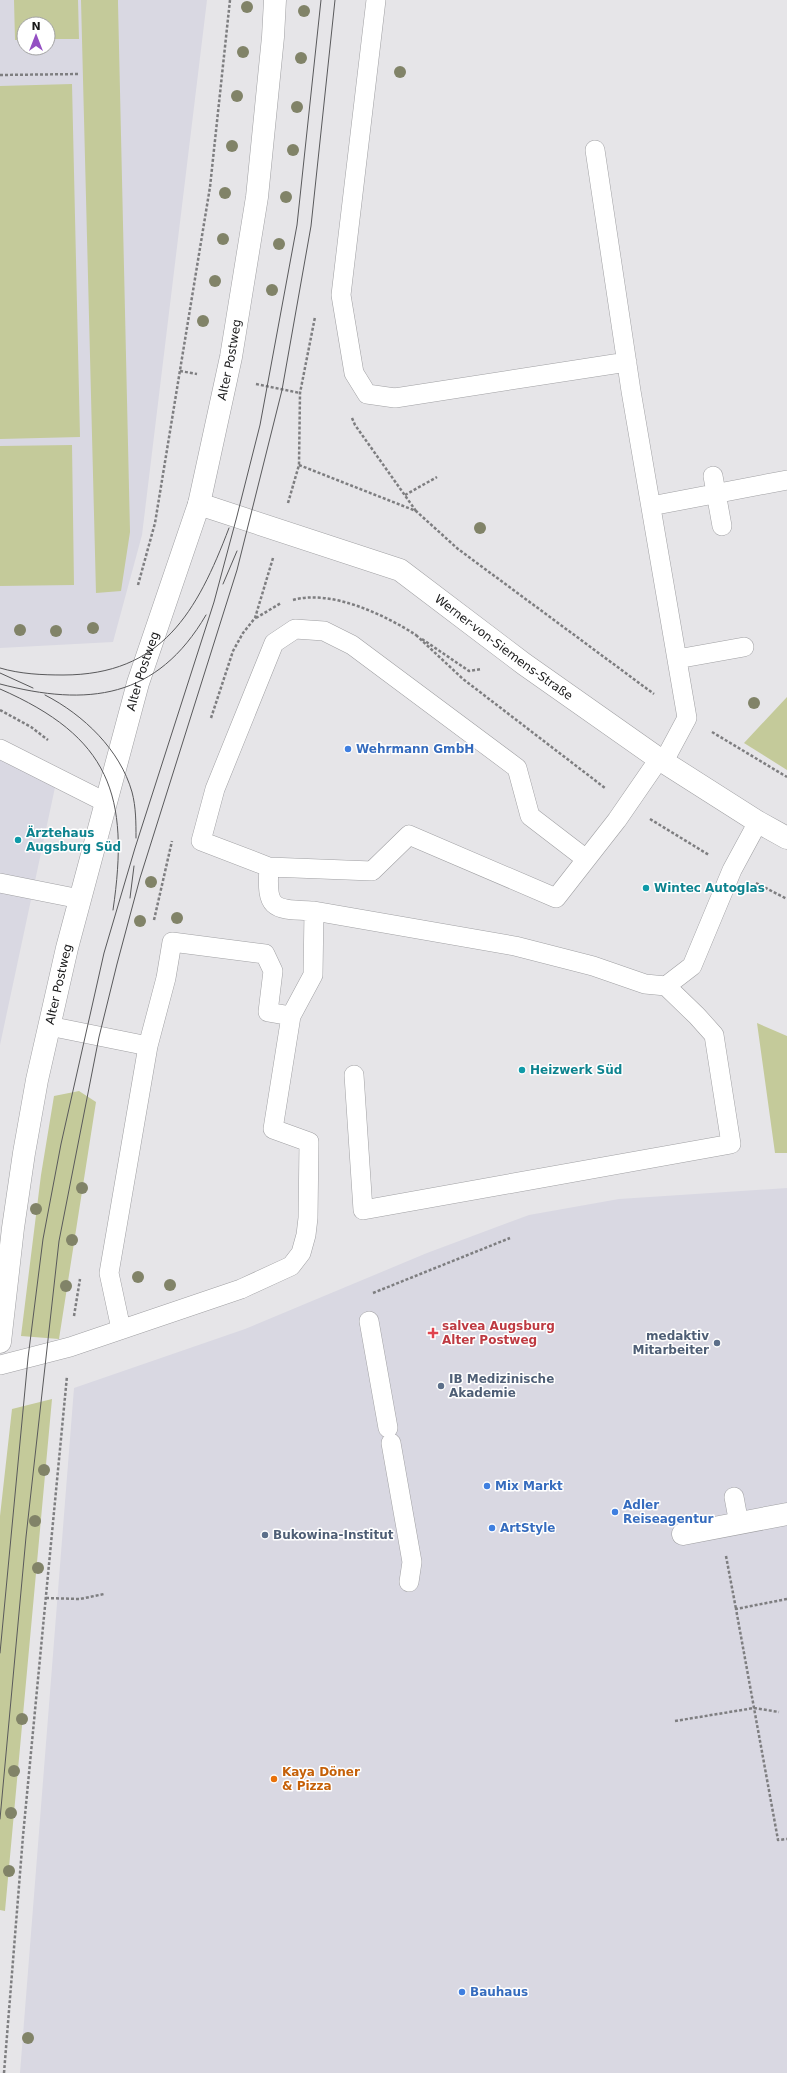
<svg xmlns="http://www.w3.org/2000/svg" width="787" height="2073" viewBox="0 0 787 2073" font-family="'DejaVu Sans',sans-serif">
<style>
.built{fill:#d9d8e2;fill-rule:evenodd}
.green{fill:#c4ca9a}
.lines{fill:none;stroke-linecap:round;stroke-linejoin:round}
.lane-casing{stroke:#a0a0a3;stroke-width:20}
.street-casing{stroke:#a0a0a3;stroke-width:23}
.secondary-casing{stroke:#a0a0a3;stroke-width:23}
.path{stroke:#7e7e80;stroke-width:2.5;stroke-dasharray:3 2;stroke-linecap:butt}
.lane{stroke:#fff;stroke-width:19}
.street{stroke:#fff;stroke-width:22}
.secondary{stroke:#fff;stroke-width:22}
.tram{stroke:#59595b;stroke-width:1}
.tree{fill:#818368}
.shop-dot{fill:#3f7fe0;stroke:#fff;stroke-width:1.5}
.culture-dot{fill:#0f9aa8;stroke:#fff;stroke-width:1.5}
.health-dot{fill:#e0444e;stroke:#fff;stroke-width:1.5}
.service-dot{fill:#5c6f8a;stroke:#fff;stroke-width:1.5}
.food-dot{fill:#e8710a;stroke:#fff;stroke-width:1.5}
.labels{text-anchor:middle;stroke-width:3;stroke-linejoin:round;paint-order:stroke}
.street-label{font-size:12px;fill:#181819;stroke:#fff}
.shop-label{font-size:12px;font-weight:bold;fill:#366cbe;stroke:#fff;text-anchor:start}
.culture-label{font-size:12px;font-weight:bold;fill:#0d838f;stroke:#fff;text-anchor:start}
.health-label{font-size:12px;font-weight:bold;fill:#be3a42;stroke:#fff;text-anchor:start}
.service-label{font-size:12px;font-weight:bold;fill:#4e5e75;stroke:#fff;text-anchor:start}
.food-label{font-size:12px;font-weight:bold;fill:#c56008;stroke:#fff;text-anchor:start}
</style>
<rect width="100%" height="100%" fill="#e6e5e8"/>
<path class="built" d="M0 0H207L142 535 113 642 0 648ZM24 24H48V48H24Z
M0 750 57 778 0 1045Z
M787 1188V2073H20L74 1388 245 1329 427 1253 529 1215 619 1199Z"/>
<path class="green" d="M14 0H78L79 39H48V24H24V40H15Z
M81 0H118V3L130 532 121 591 96 593Z
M72 84 80 437 0 439V86Z
M72 445 74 585 0 586V446Z
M787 697V770L744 743Z
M757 1023 787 1036V1153H775Z
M79 1091 96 1102 59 1339 21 1336 41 1175 54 1096Z
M52 1399 5 1911 0 1910V1516L12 1409Z"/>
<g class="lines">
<g class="lane-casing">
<path id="lane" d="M376 0 341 295 354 373 367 394 395 398 627 362
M595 150 631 391 687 718 664 761
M713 476 722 526
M651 506 787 480
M677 659 744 647
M0 749 105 802
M586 859 530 816 517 768 352 645 324 631 295 629 274 643 215 789 201 841 269 867 372 871 409 835 556 898 617 820 659 759
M269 867C266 911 273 909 314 911L515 946 593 966 645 984 666 986 692 966 732 870 758 822
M0 883 80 899
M49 1026 148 1046
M354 1075 363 1210 731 1144 714 1035 697 1016 666 986
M369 1321 388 1428
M121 1329 109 1273 148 1046 166 978 172 942 265 954 273 971 268 1012 291 1016
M0 1365 70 1347 241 1289 291 1266 301 1253 306 1235 308 1218 309 1142 273 1129 291 1016 313 975 314 911
M391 1443 412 1562 409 1582
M734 1497 739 1524"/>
</g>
<g class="street-casing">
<path id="street" d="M683 1534 787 1514"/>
</g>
<g class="secondary-casing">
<g id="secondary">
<path id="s1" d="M199 504 400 570 524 664 659 759 758 822 787 838"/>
<path id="s2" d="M0 1342 13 1228 24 1153 37 1080 67 948 138 683 199 504 231 357 257 197 273 37 275 0"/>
</g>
</g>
<path class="path" d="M0 75 80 74
M180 371 197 374
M256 384 300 393
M352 418 355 425 416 511
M299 465 416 511 458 549 654 694
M405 495 437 477
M288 503 299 465 300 393 315 317
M138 585 155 523 210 187 230 0
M293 600C331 589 385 615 416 635
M256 618 281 603
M416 635 463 679 605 788
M422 639 469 671 481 669
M0 710 31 727 48 740
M211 718 233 651 243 633 255 618 273 558
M712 732 787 777
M650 819 709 855
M756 883 787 899
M154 920 172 841
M373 1293 510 1238
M74 1316 80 1279
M726 1556 736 1609
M46 1598 80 1599 104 1594
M787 1599 736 1609 778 1840 787 1839
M675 1721 754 1708 779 1712
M4 2073 23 1836 67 1376"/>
<use href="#lane" class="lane"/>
<use href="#street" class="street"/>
<use href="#secondary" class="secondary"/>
<path class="tram" d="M223 584 237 551
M0 668C20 674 42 675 63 675 162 675 197 612 229 528
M0 673 33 688
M0 684C88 707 157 699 206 615
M0 689C110 737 130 795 113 910
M45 695C84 715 120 750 132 792 136 807 136 823 136 838
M130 898 134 866
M0 1653 28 1358 43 1239 61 1144 104 953 135 848 214 602 237 516 260 425 297 225 321 0
M0 1819 26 1537 59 1241 99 1037 117 964 140 878 237 570 282 390 311 226 335 0"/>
</g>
<g class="tree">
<circle cx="247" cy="7" r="6"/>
<circle cx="304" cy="11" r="6"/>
<circle cx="243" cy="52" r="6"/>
<circle cx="301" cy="58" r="6"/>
<circle cx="400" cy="72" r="6"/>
<circle cx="237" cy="96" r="6"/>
<circle cx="297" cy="107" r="6"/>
<circle cx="232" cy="146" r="6"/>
<circle cx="293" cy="150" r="6"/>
<circle cx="225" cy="193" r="6"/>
<circle cx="286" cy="197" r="6"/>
<circle cx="223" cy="239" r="6"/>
<circle cx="279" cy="244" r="6"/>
<circle cx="215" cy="281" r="6"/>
<circle cx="272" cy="290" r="6"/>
<circle cx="203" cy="321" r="6"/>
<circle cx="480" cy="528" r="6"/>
<circle cx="93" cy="628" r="6"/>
<circle cx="20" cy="630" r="6"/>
<circle cx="56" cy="631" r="6"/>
<circle cx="754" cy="703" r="6"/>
<circle cx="151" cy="882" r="6"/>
<circle cx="177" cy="918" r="6"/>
<circle cx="140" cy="921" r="6"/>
<circle cx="82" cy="1188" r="6"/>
<circle cx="36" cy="1209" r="6"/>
<circle cx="72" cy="1240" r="6"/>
<circle cx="138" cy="1277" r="6"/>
<circle cx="170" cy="1285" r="6"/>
<circle cx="66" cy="1286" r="6"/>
<circle cx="44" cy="1470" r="6"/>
<circle cx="35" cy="1521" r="6"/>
<circle cx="38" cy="1568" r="6"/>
<circle cx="22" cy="1719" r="6"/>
<circle cx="14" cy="1771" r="6"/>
<circle cx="11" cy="1813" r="6"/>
<circle cx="9" cy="1871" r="6"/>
<circle cx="28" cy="2038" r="6"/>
</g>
<g class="shop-dot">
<circle cx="348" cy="749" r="4"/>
<circle cx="487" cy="1486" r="4"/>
<circle cx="615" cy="1512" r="4"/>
<circle cx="492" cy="1528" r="4"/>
<circle cx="462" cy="1992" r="4"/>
</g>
<g class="culture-dot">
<circle cx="18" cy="840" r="4"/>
<circle cx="646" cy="888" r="4"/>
<circle cx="522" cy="1070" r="4"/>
</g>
<path class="health-dot" d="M431 1327h4v4h4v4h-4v4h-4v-4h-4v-4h4z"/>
<g class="service-dot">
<circle cx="717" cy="1343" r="4"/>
<circle cx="441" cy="1386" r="4"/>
<circle cx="265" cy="1535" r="4"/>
</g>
<circle class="food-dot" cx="274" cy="1779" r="4"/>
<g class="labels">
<g class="street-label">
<text dy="4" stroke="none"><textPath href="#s2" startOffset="1011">Alter Postweg</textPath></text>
<text dy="4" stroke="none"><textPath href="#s1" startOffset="341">Werner-von-Siemens-Straße</textPath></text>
<text dy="4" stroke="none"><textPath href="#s2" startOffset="687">Alter Postweg</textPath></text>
<text dy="4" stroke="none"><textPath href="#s2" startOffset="363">Alter Postweg</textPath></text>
</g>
<g class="shop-label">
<text x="356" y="753">Wehrmann GmbH</text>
<text x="495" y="1490">Mix Markt</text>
<text x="623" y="1509">Adler<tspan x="623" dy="14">Reiseagentur</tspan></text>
<text x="500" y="1532">ArtStyle</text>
<text x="470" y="1996">Bauhaus</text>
</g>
<g class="culture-label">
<text x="26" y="837">Ärztehaus<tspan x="26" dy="14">Augsburg Süd</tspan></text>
<text x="654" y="892">Wintec Autoglas</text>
<text x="530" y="1074">Heizwerk Süd</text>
</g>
<g class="health-label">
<text x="442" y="1330">salvea Augsburg<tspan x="442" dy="14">Alter Postweg</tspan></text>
</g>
<g class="service-label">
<text x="709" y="1340" text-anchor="end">medaktiv<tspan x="709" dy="14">Mitarbeiter</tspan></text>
<text x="449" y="1383">IB Medizinische<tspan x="449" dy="14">Akademie</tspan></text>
<text x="273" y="1539">Bukowina-Institut</text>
</g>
<g class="food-label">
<text x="282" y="1776">Kaya Döner<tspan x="282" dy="14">&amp; Pizza</tspan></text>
</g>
</g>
<g transform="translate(36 36)"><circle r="19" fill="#ffffff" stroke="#a3a3a3"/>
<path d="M0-3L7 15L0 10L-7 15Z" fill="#944fc3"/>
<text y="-6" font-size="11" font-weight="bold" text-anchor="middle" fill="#181819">N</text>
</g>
</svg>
